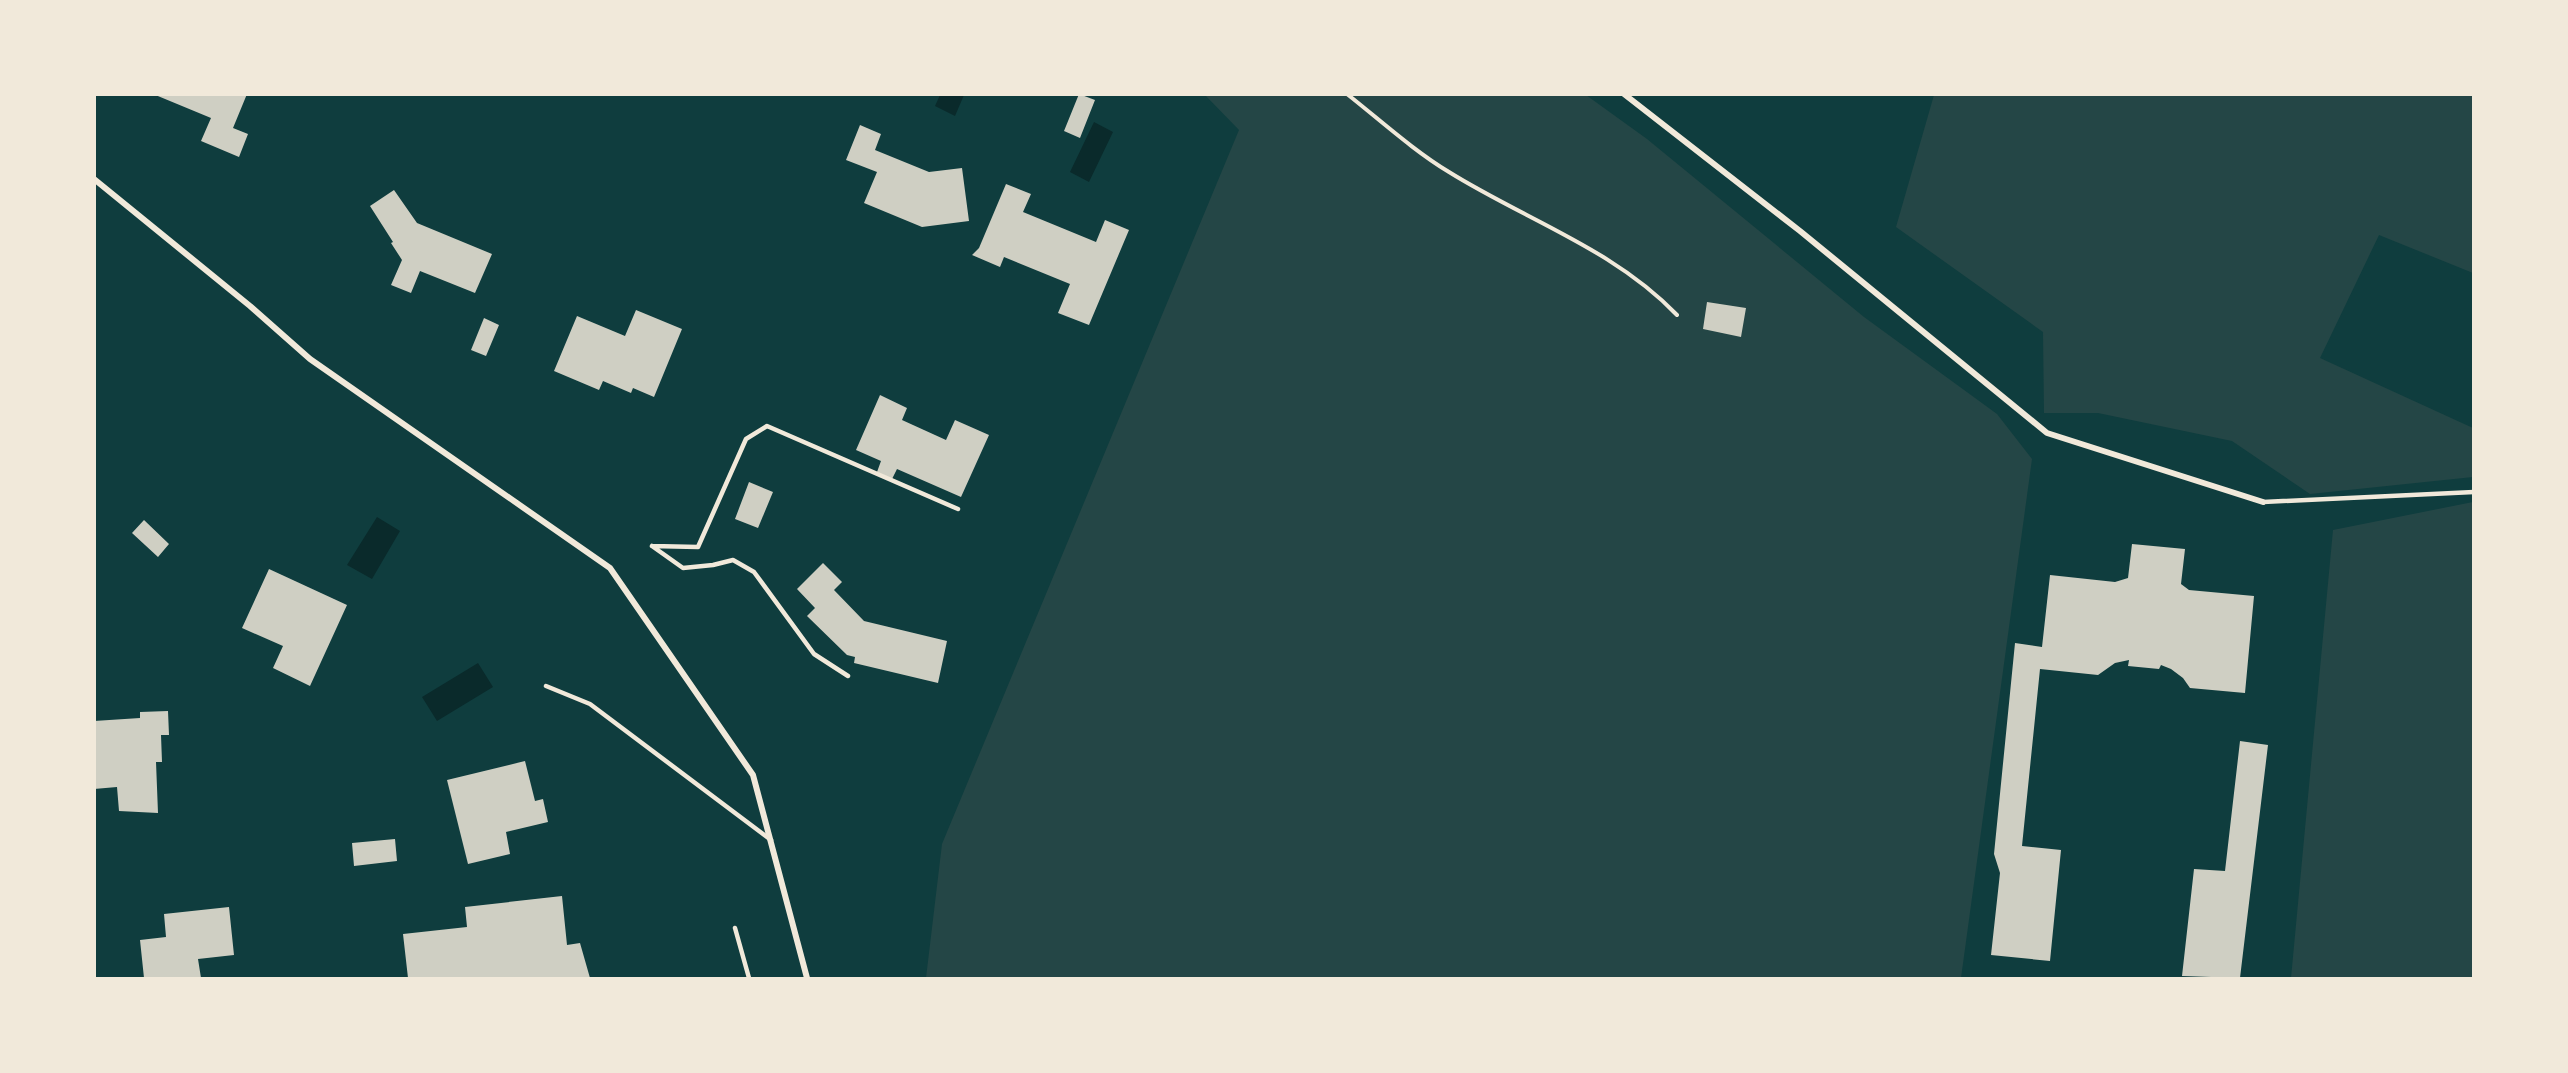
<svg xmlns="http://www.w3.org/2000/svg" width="2568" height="1073" viewBox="0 0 2568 1073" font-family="Cabin,sans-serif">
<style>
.green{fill:#244646}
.water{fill:#0a2a2b}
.building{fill:#cfcfc3}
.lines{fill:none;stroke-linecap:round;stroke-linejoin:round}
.path{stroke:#f1e9da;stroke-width:4}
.service{stroke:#f1e9da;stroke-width:4.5}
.minor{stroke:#f1e9da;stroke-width:6}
</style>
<rect width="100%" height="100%" fill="#0f3d3e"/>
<path class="green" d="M1205 95H1586L1647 139 1864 317 1997 414 2032 459 1961 978H926L942 844 1239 130Z
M1934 95H2473V273L2379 235 2320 358 2473 428V477L2310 494 2232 441 2098 413H2044L2043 332 1896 227Z
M2473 502V978H2291L2333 530Z"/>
<path class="water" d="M940 95H964L955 116 935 106Z
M1094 122 1113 132 1089 182 1070 172Z
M377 517 400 531 372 579 347 565Z
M478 663 493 687 437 721 422 697Z"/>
<path class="building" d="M153 94H247L233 128 248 134 239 157 201 141 211 118Z
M1079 94 1095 100 1080 138 1064 131Z
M860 125 881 134 875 150 929 172 962 168 969 221 922 227 864 203 877 172 846 160Z
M1006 184 1031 194 1023 212 1096 242 1105 220 1129 230 1089 325 1058 313 1070 284 1004 257 1000 267 972 255 979 248Z
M394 190 417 223 492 254 475 293 420 271 411 293 391 285 402 260 391 243 393 242 370 206Z
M1707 302 1746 308 1741 337 1703 329Z
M636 310 682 329 654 397 633 388 631 393 603 381 599 390 554 371 577 316 625 336Z
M484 318 499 325 486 356 471 350Z
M880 395 907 408 902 420 946 440 955 420 989 435 961 497 897 469 892 479 877 472 881 461 856 450Z
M749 482 773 492 758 528 735 519Z
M144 520 169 544 158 557 132 533Z
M2132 544 2185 549 2181 584 2189 590 2254 596 2245 693 2190 688 2183 678 2171 669 2161 665 2159 669 2128 666 2129 660 2115 663 2098 675 2040 669 2022 846 2061 850 2050 961 1991 955 2000 873 1994 854 2015 643 2042 647 2050 575 2115 582 2128 578Z
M823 563 842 582 834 590 864 621 947 641 938 683 854 663 855 657 847 655 807 616 815 608 797 589Z
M269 569 347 605 310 686 273 668 283 646 242 628Z
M168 711 169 735H161L162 762H156L158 813 119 811 117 787 94 789V721L140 718V712Z
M2240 741 2268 745 2240 978 2182 976 2194 869 2225 871Z
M525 761 535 801 543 799 548 822 506 832 510 854 468 864 447 780Z
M395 839 397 861 354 866 352 843Z
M562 896 567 945 580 943 590 978H408L403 934 467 927 465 907Z
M229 907 234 955 198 959 201 978H144L140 940 166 937 164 914Z"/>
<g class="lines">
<path class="path" d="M1347 94C1380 120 1414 151 1449 172 1526 220 1614 249 1677 315"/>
<path class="service" d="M2263 502 2474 492
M652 546 698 547 746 439 767 426 958 509
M652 546 683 568 713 565 733 560 754 572 814 654 848 676
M546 686 590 704 771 840
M735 928 749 978"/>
<path class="minor" d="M1624 94 1800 231 2047 433 2263 502
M94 179 250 306 310 359 610 568 753 775 807 978"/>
</g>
<rect width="2568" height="1073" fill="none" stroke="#f1e9da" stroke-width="192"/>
</svg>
